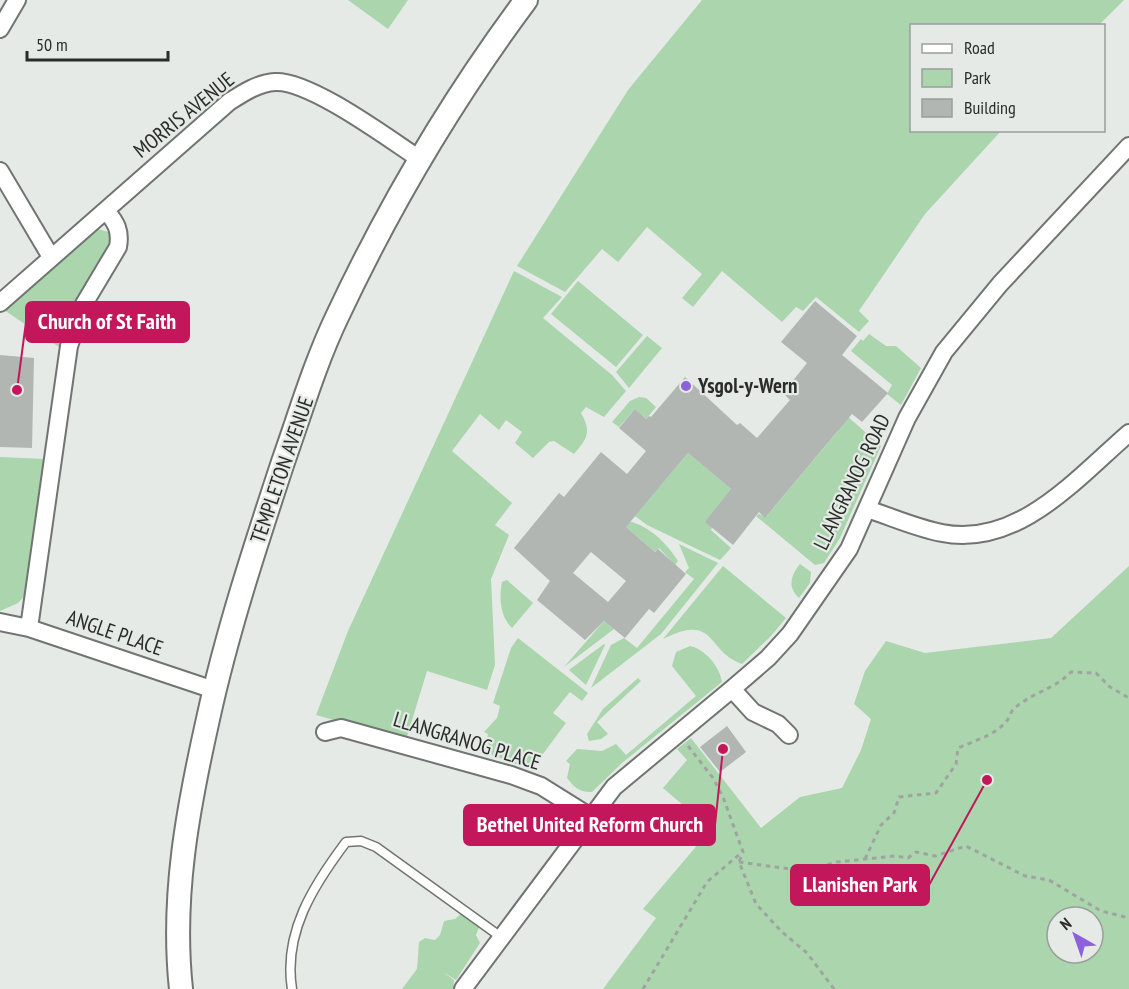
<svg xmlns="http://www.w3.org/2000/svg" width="1129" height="989" viewBox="0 0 1129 989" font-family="'PT Sans Narrow',sans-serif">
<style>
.green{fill:#aad5ad;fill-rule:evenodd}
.building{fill:#b1b6b2;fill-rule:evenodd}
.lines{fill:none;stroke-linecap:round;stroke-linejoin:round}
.lane-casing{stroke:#717571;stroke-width:11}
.street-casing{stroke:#717571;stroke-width:20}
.secondary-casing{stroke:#717571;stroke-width:26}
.path{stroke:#a0a4a1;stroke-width:3;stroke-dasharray:4.5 4.5;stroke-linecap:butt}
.lane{stroke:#fff;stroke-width:8}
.street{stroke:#fff;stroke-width:16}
.secondary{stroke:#fff;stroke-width:22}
.poi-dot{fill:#8c61db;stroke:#e5eae6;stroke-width:2}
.labels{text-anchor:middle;stroke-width:4.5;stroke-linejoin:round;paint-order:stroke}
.street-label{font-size:21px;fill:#2a2c2a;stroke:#e5eae6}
.poi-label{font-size:21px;font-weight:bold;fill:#2a2c2a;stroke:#e5eae6;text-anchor:start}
.leader{fill:none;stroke:#c2185b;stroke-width:2}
.callout-dot{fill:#c2185b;stroke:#e5eae6;stroke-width:2}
.callout{fill:#c2185b;stroke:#c2185b;stroke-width:2}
.callout-label{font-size:22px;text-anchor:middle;font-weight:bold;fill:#fff}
</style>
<rect width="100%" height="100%" fill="#e5eae6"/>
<path class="green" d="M348 0H408L388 29Z
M702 0H1124L1099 25 912 26V130L1001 131 925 214 859 311 869 321 859 332 816 297 803 311 796 307 782 322 722 271 693 307 682 298 702 274 647 227 618 262 602 249 565 292 517 266 628 90Z
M98 229 108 232 113 243 62 349 4 310Z
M514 271 562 297 543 318 612 375 626 391 604 417 586 407 581 413C592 432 587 439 574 454L554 441 549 442 533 458 515 443 522 432 506 420 499 430 480 414 452 451 512 503 495 525 509 535 491 579 495 665 487 690 427 671 406 740 316 715 348 631Z
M578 281 643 335 616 367 551 314Z
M869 334 886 346H896L921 368 901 405 887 394 892 385 851 351 861 339 863 341Z
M647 336 662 348 629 388 616 372Z
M639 397 646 398 656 407 646 419 635 409 619 427 612 422 630 401Z
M837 407 881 446 840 538 824 563 815 565 756 516 759 514 766 517 838 431Z
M688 453 731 489 711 530 731 548 720 560 647 525 635 516Z
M0 457 46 459 28 592 18 603 0 611Z
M618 520C643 520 665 540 678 561L675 565 659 548 655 552Z
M679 544 718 563 661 634 591 688 611 645 624 638 637 648 694 579 685 572 689 568Z
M800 564 811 572 810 583 799 598C787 587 791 575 800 564Z
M723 566 786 618 771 636 742 664C706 652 717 612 663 639Z
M1129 566V989H603L656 918 643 909 711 829 663 788 687 760 677 749 691 738 761 828 800 797 842 788 861 750 871 719 854 704 865 671 886 641 925 653 1051 638ZM1057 917H1093V953H1057Z
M507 580 533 603 512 628C500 617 499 597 502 582Z
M604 621 614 629 564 667Z
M518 638 588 693 582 701 570 692 553 713 566 723 534 766 527 768 492 755 487 740 488 734 484 732 497 718 500 706 493 703 511 648Z
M604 644 605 645 586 685 569 670Z
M690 646C705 649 720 667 722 682L622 763 592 792C580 793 574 787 567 778L570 764 566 761 577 749 602 751 616 744 626 755 696 696 672 666 676 652Z
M638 678 641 681 597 722 608 734 601 739 589 741 587 734 603 709Z
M463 912 480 925 476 935 480 943 456 980 443 972 454 980 453 989H402L417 969 419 942 425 938 435 940 440 935 444 921 455 919Z"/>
<path class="building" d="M815 301 857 336 842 355 888 393 862 422 852 414 765 518 759 512 733 545 705 522 731 489 688 453 626 527 655 552 658 549 686 574 654 613 649 609 625 638 604 621 585 640 537 600 550 581 514 548 559 493 564 497 601 452 627 474 646 451 619 428 635 409 646 419 649 416 651 417 685 377 737 425 740 423 757 438 790 400 783 393 807 363 781 342ZM591 552 626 581 608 602 573 573Z
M0 355 34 358 32 448 0 447Z
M727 726 746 752 720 772 700 747Z"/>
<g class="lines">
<g class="lane-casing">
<path id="lane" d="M292 989C283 933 313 886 346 842L361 841 376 847 501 937"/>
</g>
<g class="street-casing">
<path id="street" d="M0 29 17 0
M0 171 51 257
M0 303 229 102C243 93 258 83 275 82 310 80 389 139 421 160
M867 509C892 517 916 528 942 533 1018 548 1077 478 1129 433
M0 622 29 628 214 690
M29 628 69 346 84 304 118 247C121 231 116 222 106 211
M732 689 753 712 778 724 789 735
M325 732 341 728 511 775 541 786 589 816
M463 989 614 787 732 689 768 658 790 634 849 549 907 418 944 352 1000 284 1129 146"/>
</g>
<g class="secondary-casing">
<path id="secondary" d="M181 989C171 897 188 808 208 719 227 632 255 547 283 462 300 414 315 363 337 317 389 206 453 98 526 0"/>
</g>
<path class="path" d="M688 746 713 778 723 797 743 852 739 862 756 904 782 932 807 953 834 989
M865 859 881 825 894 813 899 797 936 793 956 764 958 748C974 741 992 736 1004 724 1010 719 1010 710 1017 706 1037 691 1054 689 1071 672L1096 673 1110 687 1129 698
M739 862 805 871 837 862 895 856 908 858 916 852 935 856 966 846 1025 876 1049 880 1101 911 1129 918
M643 989 707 882 741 853"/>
<use href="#lane" class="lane"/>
<use href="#street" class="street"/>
<use href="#secondary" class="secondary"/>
</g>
<circle class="poi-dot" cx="686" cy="386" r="6"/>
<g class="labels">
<g class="street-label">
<text transform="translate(184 115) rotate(-39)" y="7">MORRIS AVENUE</text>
<text transform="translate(282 470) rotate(-71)" y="7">TEMPLETON AVENUE</text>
<text transform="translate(852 482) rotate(-64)" y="7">LLANGRANOG ROAD</text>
<text transform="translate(115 633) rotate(19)" y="7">ANGLE PLACE</text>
<text transform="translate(467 741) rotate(17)" y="7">LLANGRANOG PLACE</text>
</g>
<g class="poi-label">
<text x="698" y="393">Ysgol-y-Wern</text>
</g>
</g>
<path class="leader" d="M17 390L26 322M723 749L715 825M987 780L929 885"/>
<g class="callout-dot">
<circle cx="17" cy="390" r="6"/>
<circle cx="723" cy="749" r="6"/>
<circle cx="987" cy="780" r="6"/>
</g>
<g class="callout">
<rect x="26" y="302" width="163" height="40" rx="6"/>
<rect x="464" y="805" width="251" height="40" rx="6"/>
<rect x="791" y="865" width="138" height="40" rx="6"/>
</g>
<g class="callout-label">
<text x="107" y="329">Church of St Faith</text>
<text x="590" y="832">Bethel United Reform Church</text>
<text x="860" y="892">Llanishen Park</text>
</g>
<rect x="910" y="24" width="195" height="108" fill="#e5eae6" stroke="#9a9e9b" stroke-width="1.5"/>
<rect x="922" y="44" width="30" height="9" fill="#ffffff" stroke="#9a9e9b" stroke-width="1.5"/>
<text x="964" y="54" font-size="18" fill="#2a2c2a">Road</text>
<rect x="922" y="69" width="30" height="18" fill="#aad5ad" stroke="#9a9e9b" stroke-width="1.5"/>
<text x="964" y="84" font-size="18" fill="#2a2c2a">Park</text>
<rect x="922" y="99" width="30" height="18" fill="#b1b6b2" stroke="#9a9e9b" stroke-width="1.5"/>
<text x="964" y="114" font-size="18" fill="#2a2c2a">Building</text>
<g transform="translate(1075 935) rotate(320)"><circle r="28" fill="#e5eae6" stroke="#9a9e9b" stroke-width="1.5"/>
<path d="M0-4.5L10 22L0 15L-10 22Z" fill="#8c61db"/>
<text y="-9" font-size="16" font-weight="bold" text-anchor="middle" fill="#2a2c2a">N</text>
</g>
<path d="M27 51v9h141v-9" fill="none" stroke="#2a2c2a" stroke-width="3"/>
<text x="36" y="51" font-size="18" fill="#2a2c2a" stroke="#e5eae6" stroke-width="4.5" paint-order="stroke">50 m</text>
</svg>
